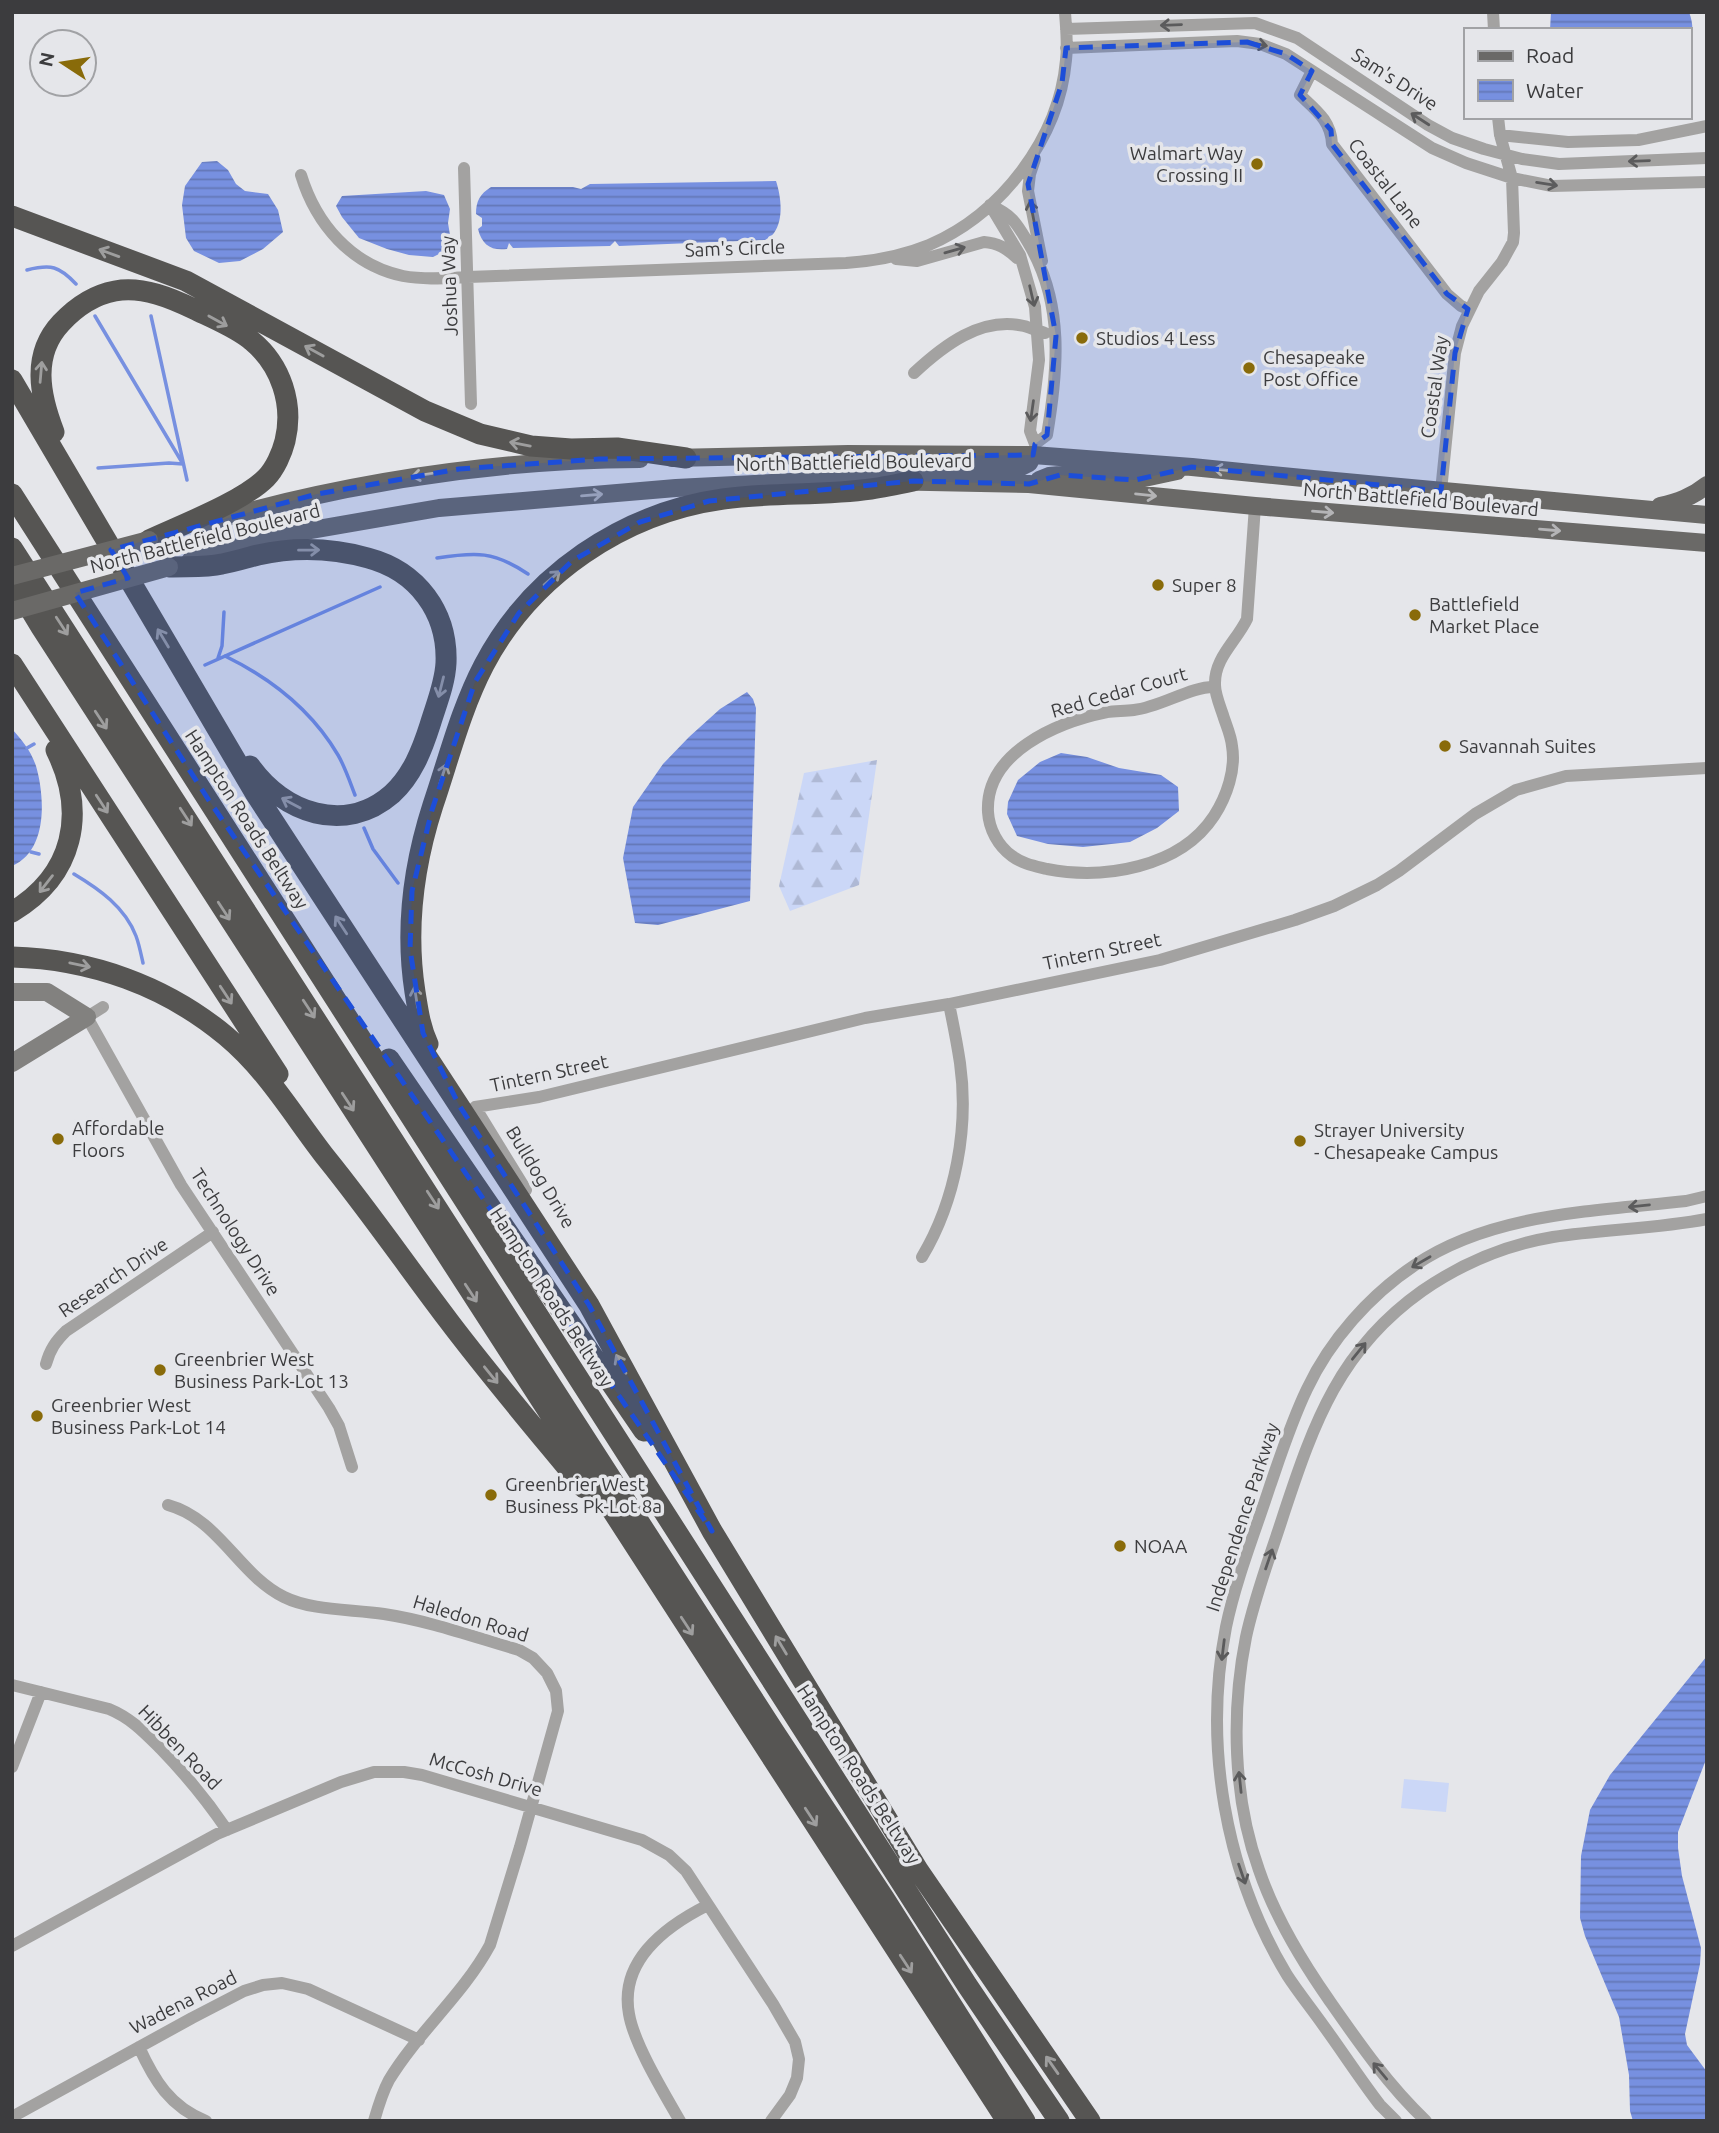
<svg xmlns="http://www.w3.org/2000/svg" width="1719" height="2133" viewBox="0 0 1719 2133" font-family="Ubuntu,sans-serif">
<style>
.forest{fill:url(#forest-firs)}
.garden{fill:#cbd7f7}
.water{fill:url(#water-rules)}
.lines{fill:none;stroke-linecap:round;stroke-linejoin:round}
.stream{stroke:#7790e0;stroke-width:3.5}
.street{stroke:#a3a2a1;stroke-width:12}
.secondary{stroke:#82817f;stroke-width:18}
.primary{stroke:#6a6967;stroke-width:18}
.highway{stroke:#565553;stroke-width:21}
.primary-bridge{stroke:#6a6967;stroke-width:18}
.oneway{stroke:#5b5b5c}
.oneway2{stroke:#9e9e9e}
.oneway3{stroke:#b4b4b6}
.marked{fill:#1d4ed8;fill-opacity:0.2;stroke:#1d4ed8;stroke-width:5;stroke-dasharray:14 9;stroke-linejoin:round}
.poi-dot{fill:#896b0a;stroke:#e5e6ea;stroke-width:2.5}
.labels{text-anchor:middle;stroke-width:7;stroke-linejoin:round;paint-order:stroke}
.street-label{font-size:19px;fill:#3c3c3e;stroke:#e5e6ea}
.poi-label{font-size:19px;fill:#3c3c3e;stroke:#e5e6ea;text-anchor:start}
</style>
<defs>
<pattern id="forest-firs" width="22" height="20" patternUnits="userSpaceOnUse" patternTransform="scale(1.75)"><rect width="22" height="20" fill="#cbd7f7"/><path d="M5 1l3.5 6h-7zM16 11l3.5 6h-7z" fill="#afb9d5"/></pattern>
<pattern id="water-rules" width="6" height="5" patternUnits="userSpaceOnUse" patternTransform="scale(1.75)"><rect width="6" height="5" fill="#7790e0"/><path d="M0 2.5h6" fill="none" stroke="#6377b7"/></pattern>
</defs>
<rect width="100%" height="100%" fill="#e5e6ea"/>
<path class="forest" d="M877 760 859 885 790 911 779 886 804 773Z"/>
<path class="garden" d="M1404 1779 1449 1783 1446 1812 1401 1808Z"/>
<path class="water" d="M1551 12H1689C1694 25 1693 35 1689 47V30H1550Z
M217 161 228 170 236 184 245 191 268 194 278 210 283 232 263 249 240 261 219 263 194 251 186 238 182 205 185 186 202 162Z
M776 181C781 196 784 219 774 233 772 236 768 238 765 240L619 246 615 241 610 246 513 248 509 243 507 249C491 251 482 245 478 229L482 226V218L476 214C476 201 480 194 491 187H573L581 189 590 184Z
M426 191 444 195 450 209 448 223 451 241 445 251 433 257 409 255 387 249 359 238 342 217 336 206 342 196Z
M747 692 753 699 756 708 750 901 658 925 635 923 623 858 633 807 663 764 689 737 720 709Z
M12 729C22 740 31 751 36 766 45 797 48 851 12 866Z
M1061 753 1087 757 1119 768 1161 775 1178 787 1179 811 1157 828 1130 842 1083 847 1048 844 1017 836 1007 814 1008 802 1018 780 1040 762Z
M1707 1656V1757L1678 1832V1848L1682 1876 1701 1948 1700 1964 1685 2034 1687 2045 1707 2072V2121H1633L1630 2111 1629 2075 1619 2017 1585 1936 1580 1918 1581 1856 1590 1810 1610 1775Z"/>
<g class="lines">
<path class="stream" d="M27 270C51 264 59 266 76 284
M95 316 183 464
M151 316 187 480
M98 468 169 463 183 464
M437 558C476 552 494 551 528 574
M225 656C270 678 312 711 338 755 345 767 350 782 355 795
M218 658 222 646 224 612
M205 665 380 587
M27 748 34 744
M364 828 373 849 398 883
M31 852 39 854
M74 874C99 889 125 907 136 936 139 944 141 954 143 963"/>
<path class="street" d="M1493 12 1494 30
M1066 29 1255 23 1297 38 1428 125 1452 138 1484 149 1522 159 1559 164 1707 158
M1066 48 1237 41 1260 44 1286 54 1432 148 1466 163 1512 178 1552 186 1707 182
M1312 71 1300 95C1317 111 1331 121 1332 144L1447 294 1461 306 1468 309
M1500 135 1568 142 1638 140 1707 126
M1035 159 1030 174 1028 191 1042 261
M464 168 471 404
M301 175C316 224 351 265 403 276 424 280 447 278 468 277L846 263C875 261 902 256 929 245 1001 214 1059 139 1066 60 1068 45 1066 28 1065 12
M990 205C1014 216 1017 224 1030 246 1064 305 1058 370 1047 435L1035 444
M990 205 1020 255 1035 307 1039 360 1030 431 1035 444
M896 259 917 261 984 242C998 243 1006 248 1017 258
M914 373C943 346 981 316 1024 326 1031 328 1038 331 1045 333
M1441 491 1455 353 1462 326 1479 291 1502 262 1513 242 1514 233 1512 178 1500 135 1498 117
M1215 687C1191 686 1161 707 1134 710 1125 711 1116 711 1107 712 1058 722 985 752 988 812 989 829 998 846 1012 856 1023 864 1035 866 1047 869 1103 880 1180 868 1214 816 1227 796 1236 769 1232 746 1231 735 1226 725 1223 715 1220 706 1215 694 1215 685 1214 658 1236 642 1247 619L1255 506
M103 1007 87 1017 181 1185 329 1408 339 1426 352 1467
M526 1190 475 1107 539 1097 865 1018 949 1004 1160 960 1295 920 1334 906 1377 885 1399 871 1475 814 1516 790 1566 776 1707 768
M922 1257C956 1200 969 1127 960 1063 957 1043 953 1023 949 1004
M46 1364C50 1349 56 1341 66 1331L213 1232
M168 1505C219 1519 239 1575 284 1597 312 1611 353 1609 384 1614 430 1621 474 1637 519 1650L533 1658 547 1673 556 1691 558 1711 520 1847 490 1945C463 1995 418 2032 389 2080 382 2093 378 2107 374 2121
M12 1685 109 1709C131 1718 145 1733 161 1749 187 1776 206 1799 227 1830
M12 1767 41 1692
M12 1946 217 1834 341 1782 374 1772H404L422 1775 642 1840 669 1855 686 1871 773 2004 795 2042 799 2059 797 2078 790 2095 771 2121
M139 2047C154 2080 170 2107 206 2121
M12 2117 192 2018 244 1991 263 1985 282 1983 308 1989 419 2040
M680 2121C664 2093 634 2044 629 2014 619 1960 666 1926 708 1905
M1396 2121 1380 2105C1360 2079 1342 2051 1323 2025 1311 2008 1298 1992 1287 1975 1225 1872 1203 1745 1226 1627 1236 1579 1255 1532 1270 1486 1281 1454 1292 1420 1307 1389 1330 1340 1370 1295 1415 1265 1492 1213 1596 1211 1686 1201L1707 1196
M1426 2121C1388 2085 1359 2043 1329 2000 1301 1960 1275 1917 1259 1870 1233 1798 1231 1712 1246 1637 1255 1595 1271 1554 1284 1513 1314 1422 1340 1349 1422 1291 1461 1264 1506 1245 1553 1237 1604 1229 1656 1229 1707 1219"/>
<path class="secondary" d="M12 992H47L87 1017 12 1063"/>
<path class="primary" d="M672 458 848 454 1033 455 1192 467 1313 479 1707 515
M850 469 892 468 1001 471 1021 467 1029 463 1033 455
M1039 480 1049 476 1060 475 1135 480 1177 471
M1660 506C1678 502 1692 497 1707 485
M199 525C343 483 491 460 640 459
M190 561 260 541 300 532 439 508 676 488 829 480 1029 484 1255 506 1707 543"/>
<path class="highway" d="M12 216 186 281 425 411 480 434 531 446 571 449 617 448 686 458
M12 380 255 793 589 1305 712 1531 918 1870 1090 2121
M54 432C40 396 31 355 61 323 76 307 93 295 115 291 143 286 171 298 196 310 214 319 237 328 252 341 281 365 294 404 285 441 282 453 275 469 266 478 242 502 181 525 149 540
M12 494 967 1985 1059 2121
M12 548 773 1730 884 1898 1025 2121
M169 567C186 566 205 568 222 564 234 562 246 558 258 555 294 547 332 548 368 558 417 571 448 612 446 663 445 684 436 705 430 725 422 750 412 776 392 794 345 835 283 813 250 766
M12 579 41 627 1007 2121
M12 664 278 1074
M12 912C74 875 87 813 56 750
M12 957C91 959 166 986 226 1036 268 1071 294 1117 327 1159 369 1211 407 1266 448 1320 491 1377 538 1432 584 1488
M428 1044C420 1027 418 1010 415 992 405 928 413 867 433 805 449 758 461 709 484 665 531 575 623 513 723 499 772 492 822 496 871 489 885 487 899 484 913 481
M389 1059 644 1431"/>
<path class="primary-bridge" d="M12 576 149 540
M12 611 169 567"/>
</g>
<defs><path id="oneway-shaft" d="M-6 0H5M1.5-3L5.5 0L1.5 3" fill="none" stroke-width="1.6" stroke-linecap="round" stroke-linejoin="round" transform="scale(1.75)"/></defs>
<g class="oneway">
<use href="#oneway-shaft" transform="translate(1171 25) rotate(178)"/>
<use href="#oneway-shaft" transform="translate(1257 44) rotate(11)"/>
<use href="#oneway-shaft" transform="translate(1420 119) rotate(-147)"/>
<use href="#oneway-shaft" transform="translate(1639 161) rotate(178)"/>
<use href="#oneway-shaft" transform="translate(1547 184) rotate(9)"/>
<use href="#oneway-shaft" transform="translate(1032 211) rotate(-101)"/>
<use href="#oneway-shaft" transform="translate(955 250) rotate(-16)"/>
<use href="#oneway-shaft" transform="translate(1032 296) rotate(77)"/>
<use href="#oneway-shaft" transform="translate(1032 411) rotate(98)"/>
<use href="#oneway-shaft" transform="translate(1639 1206) rotate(174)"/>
<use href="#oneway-shaft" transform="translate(1421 1262) rotate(150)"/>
<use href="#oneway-shaft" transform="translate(1359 1351) rotate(-51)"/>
<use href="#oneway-shaft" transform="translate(1269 1559) rotate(-71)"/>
<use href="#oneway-shaft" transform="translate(1223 1650) rotate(97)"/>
<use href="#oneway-shaft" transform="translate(1240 1782) rotate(-96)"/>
<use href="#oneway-shaft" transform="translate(1242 1874) rotate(71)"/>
<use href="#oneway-shaft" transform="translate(1380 2071) rotate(-130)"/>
</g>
<g class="oneway2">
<use href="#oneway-shaft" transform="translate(109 253) rotate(-160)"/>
<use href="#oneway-shaft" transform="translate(218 321) rotate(29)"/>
<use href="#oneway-shaft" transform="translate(314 351) rotate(-151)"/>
<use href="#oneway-shaft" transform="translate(41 372) rotate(-85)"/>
<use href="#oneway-shaft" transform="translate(520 444) rotate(-169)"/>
<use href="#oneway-shaft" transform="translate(309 550) rotate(-1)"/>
<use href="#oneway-shaft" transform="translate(552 578) rotate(-41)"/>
<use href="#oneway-shaft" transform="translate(62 626) rotate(57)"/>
<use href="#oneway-shaft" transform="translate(163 638) rotate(-121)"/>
<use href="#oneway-shaft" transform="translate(441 687) rotate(104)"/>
<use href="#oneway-shaft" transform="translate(101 720) rotate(57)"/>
<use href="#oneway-shaft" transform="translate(443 774) rotate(-72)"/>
<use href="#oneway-shaft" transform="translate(291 803) rotate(-152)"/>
<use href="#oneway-shaft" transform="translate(102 804) rotate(57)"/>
<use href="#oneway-shaft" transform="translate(186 817) rotate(57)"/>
<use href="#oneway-shaft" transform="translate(46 884) rotate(128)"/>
<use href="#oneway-shaft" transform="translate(224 911) rotate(57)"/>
<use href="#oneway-shaft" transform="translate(341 925) rotate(-123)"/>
<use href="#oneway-shaft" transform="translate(80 965) rotate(12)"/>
<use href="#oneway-shaft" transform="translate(226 995) rotate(57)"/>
<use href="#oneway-shaft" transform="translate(416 997) rotate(-99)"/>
<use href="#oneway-shaft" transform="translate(309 1009) rotate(57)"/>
<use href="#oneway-shaft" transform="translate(348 1102) rotate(57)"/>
<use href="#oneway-shaft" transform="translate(433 1200) rotate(57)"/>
<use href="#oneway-shaft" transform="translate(471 1293) rotate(57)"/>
<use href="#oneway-shaft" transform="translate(621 1364) rotate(-118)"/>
<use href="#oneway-shaft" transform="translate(491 1375) rotate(51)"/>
<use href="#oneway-shaft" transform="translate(687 1626) rotate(57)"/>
<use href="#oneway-shaft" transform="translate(781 1645) rotate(-121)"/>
<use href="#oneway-shaft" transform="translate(811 1817) rotate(57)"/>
<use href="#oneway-shaft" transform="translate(906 1964) rotate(57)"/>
<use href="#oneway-shaft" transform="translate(1052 2065) rotate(-125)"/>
</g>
<g class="oneway3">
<use href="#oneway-shaft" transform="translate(1224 470) rotate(-174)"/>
<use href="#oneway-shaft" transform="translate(422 475) rotate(171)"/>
<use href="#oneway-shaft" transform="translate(592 495) rotate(-5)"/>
<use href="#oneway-shaft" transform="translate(1146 495) rotate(6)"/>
<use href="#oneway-shaft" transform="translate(1323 512) rotate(5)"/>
<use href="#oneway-shaft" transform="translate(1550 530) rotate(5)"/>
</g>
<path class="marked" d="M1247 42 1286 54 1312 71 1300 95 1331 130 1332 144 1447 294 1468 309 1455 353 1441 491 1192 467 1135 480 1060 475 1029 484 913 481 709 501 640 522 572 561 519 613 475 682 432 810 412 891 410 949 423 1033 459 1105 589 1305 712 1531 210 802 75 593 128 578 111 550 317 494 459 469 599 459 1033 455 1035 444 1047 435 1056 336 1028 184 1062 83 1066 48Z"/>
<g class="poi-dot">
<circle cx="1257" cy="164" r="7"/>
<circle cx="1082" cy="338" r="7"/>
<circle cx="1249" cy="368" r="7"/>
<circle cx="1158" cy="585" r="7"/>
<circle cx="1415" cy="615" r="7"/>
<circle cx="1445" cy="746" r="7"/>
<circle cx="58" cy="1139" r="7"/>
<circle cx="1300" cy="1141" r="7"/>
<circle cx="160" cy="1370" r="7"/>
<circle cx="37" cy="1416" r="7"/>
<circle cx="491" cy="1495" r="7"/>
<circle cx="1120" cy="1546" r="7"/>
</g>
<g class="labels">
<g class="street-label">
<text transform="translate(1395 79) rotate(33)" y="7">Sam's Drive</text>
<text transform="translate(1386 183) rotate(52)" y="7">Coastal Lane</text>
<text transform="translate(735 248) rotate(-2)" y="7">Sam's Circle</text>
<text transform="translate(449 286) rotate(-92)" y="7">Joshua Way</text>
<text transform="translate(1434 387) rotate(-82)" y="7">Coastal Way</text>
<text transform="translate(854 462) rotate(-1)" y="7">North Battlefield Boulevard</text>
<text transform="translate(1421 499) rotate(5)" y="7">North Battlefield Boulevard</text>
<text transform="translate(205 538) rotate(-14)" y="7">North Battlefield Boulevard</text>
<text transform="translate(1119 692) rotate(-16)" y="7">Red Cedar Court</text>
<text transform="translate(247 819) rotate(57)" y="7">Hampton Roads Beltway</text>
<text transform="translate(1102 951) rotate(-12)" y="7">Tintern Street</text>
<text transform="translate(549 1073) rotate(-12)" y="7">Tintern Street</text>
<text transform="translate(541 1177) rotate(59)" y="7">Bulldog Drive</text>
<text transform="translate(236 1232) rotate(57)" y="7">Technology Drive</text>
<text transform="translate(113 1277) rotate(-34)" y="7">Research Drive</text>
<text transform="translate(552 1297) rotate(57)" y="7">Hampton Roads Beltway</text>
<text transform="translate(1242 1517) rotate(-72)" y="7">Independence Parkway</text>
<text transform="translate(471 1618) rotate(17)" y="7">Haledon Road</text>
<text transform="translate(180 1747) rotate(46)" y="7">Hibben Road</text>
<text transform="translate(486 1774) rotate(16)" y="7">McCosh Drive</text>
<text transform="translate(859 1774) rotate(57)" y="7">Hampton Roads Beltway</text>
<text transform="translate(183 2002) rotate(-27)" y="7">Wadena Road</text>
</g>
<g class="poi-label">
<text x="1243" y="160" text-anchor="end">Walmart Way<tspan x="1243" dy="22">Crossing II</tspan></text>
<text x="1096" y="345">Studios 4 Less</text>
<text x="1263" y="364">Chesapeake<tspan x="1263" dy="22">Post Office</tspan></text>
<text x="1172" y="592">Super 8</text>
<text x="1429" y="611">Battlefield<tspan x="1429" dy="22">Market Place</tspan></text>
<text x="1459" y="753">Savannah Suites</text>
<text x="72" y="1135">Affordable<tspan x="72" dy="22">Floors</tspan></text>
<text x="1314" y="1137">Strayer University<tspan x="1314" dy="22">- Chesapeake Campus</tspan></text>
<text x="174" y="1366">Greenbrier West<tspan x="174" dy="22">Business Park-Lot 13</tspan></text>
<text x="51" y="1412">Greenbrier West<tspan x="51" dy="22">Business Park-Lot 14</tspan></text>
<text x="505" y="1491">Greenbrier West<tspan x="505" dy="22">Business Pk-Lot 8a</tspan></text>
<text x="1134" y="1553">NOAA</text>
</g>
</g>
<rect width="1719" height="2133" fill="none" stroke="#3c3c3e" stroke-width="28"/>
<rect x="1464" y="28" width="228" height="91" fill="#e5e6ea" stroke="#a1a2a5" stroke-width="2"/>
<rect x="1478" y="51" width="35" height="10" fill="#6a6967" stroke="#a1a2a5" stroke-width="2"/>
<text x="1526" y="63" font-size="21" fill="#3c3c3e">Road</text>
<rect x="1478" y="80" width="35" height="21" fill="url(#water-rules)" stroke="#a1a2a5" stroke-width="2"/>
<text x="1526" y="98" font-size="21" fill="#3c3c3e">Water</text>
<g transform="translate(63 63) rotate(282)"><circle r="33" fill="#e5e6ea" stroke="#a1a2a5" stroke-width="2"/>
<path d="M0-5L12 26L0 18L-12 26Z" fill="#896b0a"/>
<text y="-10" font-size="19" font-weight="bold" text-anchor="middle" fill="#3c3c3e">N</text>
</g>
</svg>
